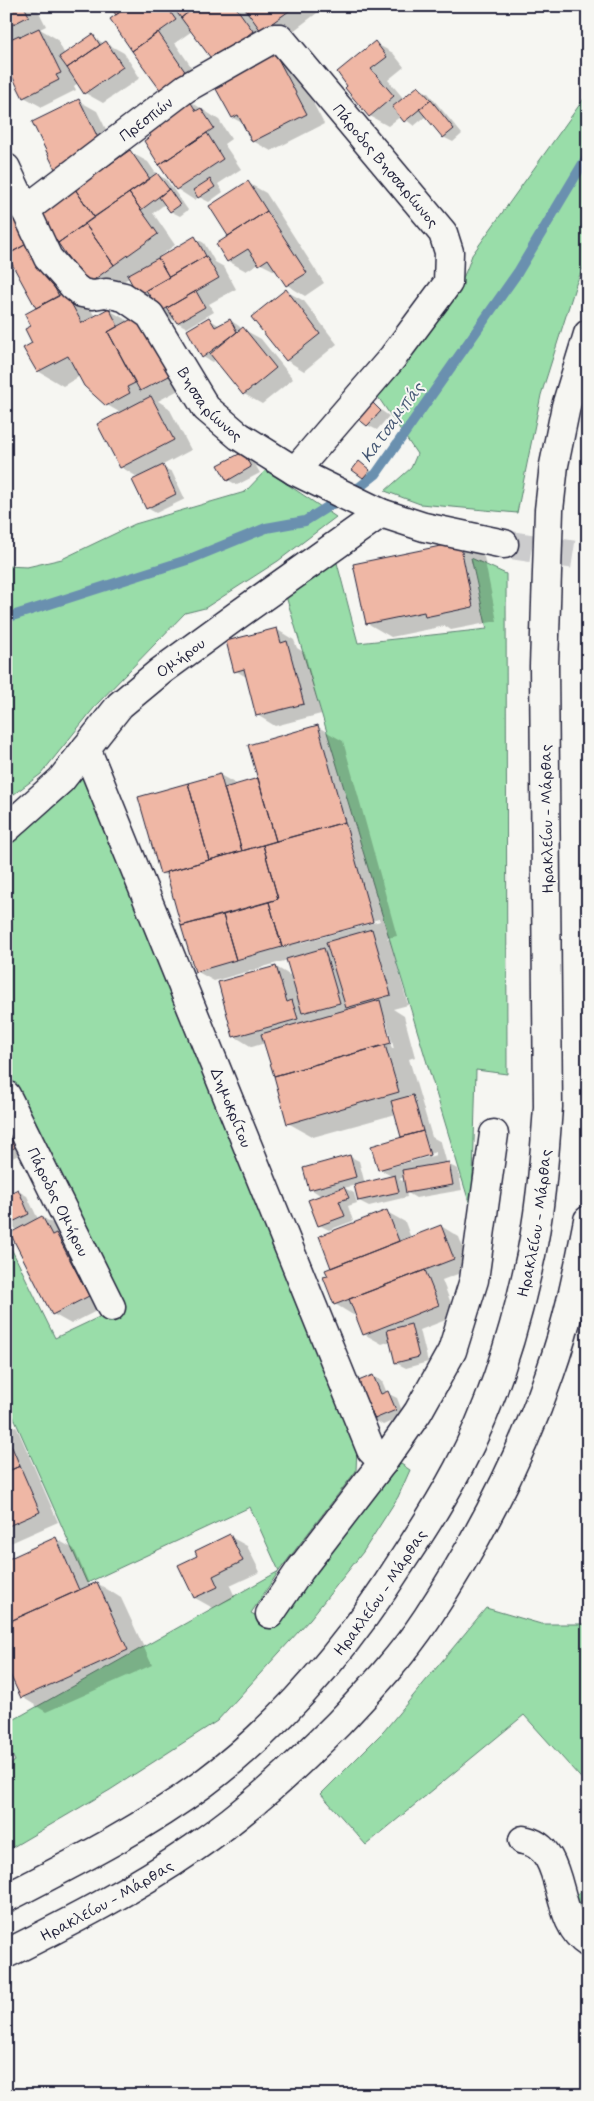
<svg xmlns="http://www.w3.org/2000/svg" width="594" height="2101" viewBox="0 0 594 2101" font-family="Mynerve,sans-serif">
<style>
.green{fill:#99dda9;stroke:#5e8072}
.shadow{fill:#0003;fill-rule:evenodd}
.lines{fill:none;stroke-linecap:round;stroke-linejoin:round}
.stream{stroke:#6b90af;stroke-width:10}
.building{fill:#efb7a5;stroke:#22223b}
.minor-tunnel{stroke:#cccccd;stroke-width:28;stroke-dasharray:28 14;stroke-linecap:butt}
.minor-casing{stroke:#22223b;stroke-width:31}
.major-casing{stroke:#22223b;stroke-width:31}
.minor{stroke:#f6f6f2;stroke-width:28}
.major{stroke:#f6f6f2;stroke-width:28}
.labels{text-anchor:middle;stroke-width:4;stroke-linejoin:round;paint-order:stroke}
.street-label{font-size:16px;fill:#22223b;stroke:#f6f6f2}
.water-label{font-size:18px;font-style:italic;fill:#475975;stroke:#f6f6f2}
</style>
<rect width="100%" height="100%" fill="#f6f6f2"/>
<filter id="ink" filterUnits="userSpaceOnUse"><feTurbulence type="fractalNoise" baseFrequency=".02" numOctaves="2"/><feDisplacementMap in="SourceGraphic" scale="10" xChannelSelector="R" yChannelSelector="G"/><feConvolveMatrix kernelMatrix="1 2 1 2 8 2 1 2 1" color-interpolation-filters="sRGB"/></filter>
<g filter="url(#ink)">
<path class="green" d="M588 93V257L576 284 541 395 517 513 420 504 385 491 411 468 417 454 376 394C411 351 455 309 472 255Z
M266 470 336 517 278 561 205 608 185 613 98 703 41 774 6 800V566L27 567 62 559 135 524 245 492Z
M471 558 506 574 507 1074 476 1070 472 1212 285 593 336 559 358 643 487 629Z
M83 776 357 1448 356 1471 279 1571 251 1613 273 1625 376 1484 401 1464 410 1470 398 1497 363 1552 310 1619 217 1721 110 1790 6 1851V1767L15 1761 6 1743V1724L279 1571 250 1507 87 1583 6 1400V1238L55 1338 118 1308 6 1077V841L69 784Z
M486 1608 541 1624H588V1786L524 1715 366 1845 321 1794 384 1731Z
M588 1882V1933L574 1898Z"/>
<path class="shadow" d="M6 6H32L38 10 46 26 40 29 57 39 65 55 93 36 104 44 106 43 124 53 140 78 103 103 85 93 78 83 74 86 76 90 42 107 24 97 6 61Z
M104 6H312L317 13 280 41 275 54 293 64 324 124 271 151 253 141 244 124 233 118 218 90 235 75 192 31 175 43 203 84 179 101 117 14Z
M375 43 393 53 404 67 388 80 404 99 418 87 428 93 462 134 453 142 443 137 426 116 414 126 401 116 388 126 370 116 346 88Z
M188 100 219 120 231 139 224 144 241 169 218 184 223 192 209 202 199 197 194 200 177 189 145 141 152 136Z
M79 101 97 111 119 156 74 178 56 168Z
M130 152 148 162 157 175 166 179 188 210 180 216 170 211 165 204 153 213 175 245 160 256 161 257 195 238 204 243 215 262 224 267 236 289 209 304 214 312 187 328 160 312 152 297 149 299 139 294 130 277 106 294 88 284 40 215Z
M248 183 266 193 324 283 305 296 287 285 279 273 259 263 246 271 228 261 230 236 211 207Z
M6 251 90 308 95 317 109 310 130 322 188 385 158 401 169 408 191 450 161 466 172 472 185 499 156 513 147 508 139 478 121 467V413L107 405 80 376 63 386 38 371 33 327 39 308Z
M286 291 304 301 337 344 304 371 286 360Z
M209 319 220 326 230 320 239 326 242 330 243 329 261 339 293 379 262 404 244 394 216 359 212 362 203 357 188 330Z
M372 404 389 416 377 430 367 425Z
M243 453 252 459 260 473 237 485 228 480Z
M360 463 378 476 373 482 364 477Z
M460 543 484 557 497 621 451 630 445 626 391 637 367 623Z
M276 629 294 640 297 648 305 653 321 714 275 726 257 715 248 678 236 671Z
M318 727 343 741 397 936 387 938 390 940 408 1005 393 1009 404 1016 415 1057 409 1059 432 1137 441 1142 447 1164 458 1169 462 1190 416 1198 406 1192 407 1197 369 1206 359 1201 356 1185 344 1188 354 1193 357 1203 348 1206 353 1221 329 1230 319 1225 328 1192 320 1195 311 1189 349 1156 359 1161 365 1184 393 1177 379 1169 402 1138 396 1114 313 1137 288 1123 265 1043 252 1047 234 1036 276 967 293 977 288 960 214 981 196 971 169 877 161 873 220 775 238 785 258 780ZM379 919 380 921 301 943V940ZM384 1019H386L394 1049H392ZM436 1152V1155L391 1167V1165ZM405 1177 406 1183 399 1179Z
M6 1085 33 1148 8 1160 6 1159Z
M18 1191 27 1196 38 1219 42 1217 60 1228 106 1306 71 1324 53 1314 18 1230 7 1224Z
M387 1212 405 1222 411 1238 441 1226 459 1237 471 1269 442 1280 456 1316 420 1330 428 1362 406 1368 396 1363 391 1341 382 1344 364 1334 356 1313 353 1315 335 1304 329 1276 333 1268Z
M373 1376 382 1381 387 1393 397 1398 404 1416 383 1425 373 1419Z
M6 1422 17 1428 58 1522 6 1545Z
M229 1536 247 1546 260 1572 230 1586 235 1597 213 1608 195 1598 180 1565 199 1556Z
M56 1539 74 1549 90 1586 97 1583 121 1598 152 1665 46 1712 22 1697 6 1663V1561Z"/>
<g class="lines">
<path class="stream" d="M6 618 190 559 266 528 305 521 361 486 376 474 518 272 588 155"/>
</g>
<path class="building" d="M6 6H24L29 16 6 28Z
M110 6H128L116 15Z
M128 6H166L176 20 132 51 110 19Z
M172 6H194L195 7 181 18Z
M196 6H235L253 31 247 36 250 40 216 65 181 18Z
M243 6H296L261 31Z
M39 28 61 73 56 75 59 80 23 98 6 64V41L19 35 20 37Z
M158 32 186 73 161 91 132 51Z
M93 34 100 45 67 68 59 57Z
M106 41 123 67 84 94 67 68Z
M375 41 387 57 371 69 394 96 369 117 345 88 347 86 337 72Z
M275 53 307 114 252 142 238 115 232 118 216 89 222 86 219 81Z
M418 86 431 100 404 122 392 107Z
M188 98 196 111 201 108 214 128 159 165 144 141 151 136 145 127Z
M79 99 102 146 55 169 32 122Z
M431 100 454 129 443 138 419 109Z
M207 133 223 159 176 190 159 165Z
M130 150 150 179 94 217 75 189Z
M157 173 169 189 141 210 129 193Z
M210 179 215 187 198 198 193 190Z
M248 181 267 211 228 236 209 206Z
M75 189 94 217 58 243 38 215Z
M169 189 180 205 170 212 159 197Z
M129 193 158 234 114 265 85 224Z
M6 199 30 242 7 255 6 254Z
M267 211 307 273 286 286 268 259 259 265 248 249 227 262 216 244Z
M85 224 114 265 87 285 58 243Z
M195 236 206 256 169 277 158 258Z
M30 242 59 296 36 308 7 255Z
M206 256 219 278 160 312 146 290Z
M158 258 169 277 138 295 127 275Z
M286 289 320 334 286 361 251 317Z
M196 291 205 307 177 323 167 308Z
M65 292 82 323 109 308 118 326 108 332 135 383 127 387 130 393 106 406 84 386 68 356 37 372 23 348 32 343 25 329 31 326 25 314Z
M139 315 171 375 140 391 108 332Z
M209 317 215 327 230 319 237 332 202 358 187 330Z
M243 327 276 368 243 395 210 354Z
M151 396 174 440 120 468 97 424Z
M372 402 381 411 367 426 357 418Z
M243 452 251 467 227 481 218 465Z
M359 461 370 470 363 478 352 470Z
M163 465 176 494 146 509 132 480Z
M460 542 473 607 425 617 424 612 366 624 353 564Z
M277 628 281 643 287 641 304 704 256 716 244 669 234 672 226 641Z
M318 725 345 822 276 841 248 745Z
M220 774 242 851 209 860 188 783Z
M258 778 276 841 242 851 224 788Z
M188 783 209 860 160 874 138 797Z
M345 822 373 922 282 947 269 902 278 899 263 845Z
M263 845 278 899 181 926 166 872Z
M269 902 282 947 236 960 223 915Z
M223 915 236 960 195 972 181 926Z
M372 929 391 995 346 1008 326 942Z
M324 948 340 1003 302 1013 286 959Z
M276 966 287 1002 292 1000 298 1019 233 1037 218 982Z
M380 1000 391 1043 274 1076 261 1034Z
M385 1045 399 1092 287 1124 274 1076Z
M413 1095 423 1131 401 1137 391 1101Z
M6 1105 20 1134 6 1141Z
M423 1131 430 1155 378 1170 371 1146Z
M20 1134 24 1143 6 1152V1141Z
M350 1155 356 1177 309 1190 303 1168Z
M449 1162 453 1185 406 1193 402 1170Z
M395 1175 399 1192 358 1201 354 1185Z
M344 1187 349 1198 339 1201 345 1216 318 1226 308 1200Z
M18 1189 29 1214 6 1225V1195Z
M387 1210 399 1241 331 1268 319 1236Z
M42 1216 52 1235 56 1233 89 1296 52 1315 10 1233Z
M441 1225 454 1259 334 1305 323 1277 328 1276 325 1270Z
M425 1270 439 1305 363 1335 349 1299Z
M411 1324 419 1357 395 1363 387 1330Z
M373 1375 381 1394 388 1391 396 1410 372 1420 356 1382Z
M6 1433 20 1466 6 1472Z
M20 1466 40 1512 6 1527V1472Z
M230 1534 243 1561 213 1576 218 1587 194 1598 178 1565 197 1556 195 1551Z
M56 1537 79 1590 6 1623V1560Z
M97 1582 128 1650 21 1698 6 1666V1623Z"/>
<g class="lines">
<path class="minor-tunnel" d="M504 544 588 557"/>
<g class="minor-casing">
<g id="minor">
<path id="s1" d="M6 168 48 258 73 286 82 293 93 295 106 293 124 297 150 315 206 408 239 436 295 471 381 513 424 527 504 544"/>
<path id="s2" d="M25 210 186 88 274 38H280L443 233 449 252 448 283 393 357 295 471"/>
<path id="s3" d="M86 748 371 1450 383 1462"/>
<path id="s4" d="M6 829 61 780 120 705 161 671 239 614 381 513"/>
<path id="s5" d="M6 1095 111 1307"/>
<path d="M270 1614 300 1570 383 1462 418 1412 452 1351 474 1280 494 1134"/>
<path d="M523 1840C569 1847 551 1920 588 1943"/>
</g>
</g>
<g class="major-casing">
<g id="major">
<path id="s6" d="M6 1898C74 1863 142 1829 204 1783 284 1723 349 1645 402 1561 422 1531 441 1501 458 1469 490 1408 512 1341 527 1273 540 1219 544 1163 548 1107L544 666 549 510 554 465 566 406 588 334"/>
<path id="s7" d="M6 1954C70 1922 135 1889 194 1848 247 1812 294 1768 339 1723 370 1690 402 1656 427 1618 477 1542 521 1458 550 1373 568 1323 578 1271 588 1220"/>
</g>
</g>
<use href="#minor" class="minor"/>
<use href="#major" class="major"/>
</g>
</g>
<g class="labels">
<g class="street-label">
<text dy="6" stroke="none"><textPath href="#s2" startOffset="151">Πρεσπών</textPath></text>
<text dy="6" stroke="none"><textPath href="#s2" startOffset="475">Πάροδος Βησσαρίωνος</textPath></text>
<text dy="6" stroke="none"><textPath href="#s1" startOffset="331">Βησσαρίωνος</textPath></text>
<text dy="6" stroke="none"><textPath href="#s4" startOffset="246">Ομήρου</textPath></text>
<text transform="translate(546 819) rotate(-91)" y="6">Ηρακλείου - Μάρθας</text>
<text dy="6" stroke="none"><textPath href="#s3" startOffset="388">Δημοκρίτου</textPath></text>
<text dy="6" stroke="none"><textPath href="#s5" startOffset="119">Πάροδος Ομήρου</textPath></text>
<text dy="6" stroke="none"><textPath href="#s6" startOffset="895">Ηρακλείου - Μάρθας</textPath></text>
<text dy="6" stroke="none"><textPath href="#s6" startOffset="490">Ηρακλείου - Μάρθας</textPath></text>
<text dy="6" stroke="none"><textPath href="#s7" startOffset="114">Ηρακλείου - Μάρθας</textPath></text>
</g>
<g class="water-label">
<text transform="translate(392 422) rotate(-54)" y="6">Κατσαμπάς</text>
</g>
</g>
<rect width="594" height="2101" fill="none" stroke="#f6f6f2" stroke-width="25"/>
<rect x="12" y="12" width="569" height="2076" fill="none" stroke="#22223b" stroke-width="2" filter="url(#ink)"/>
</svg>
